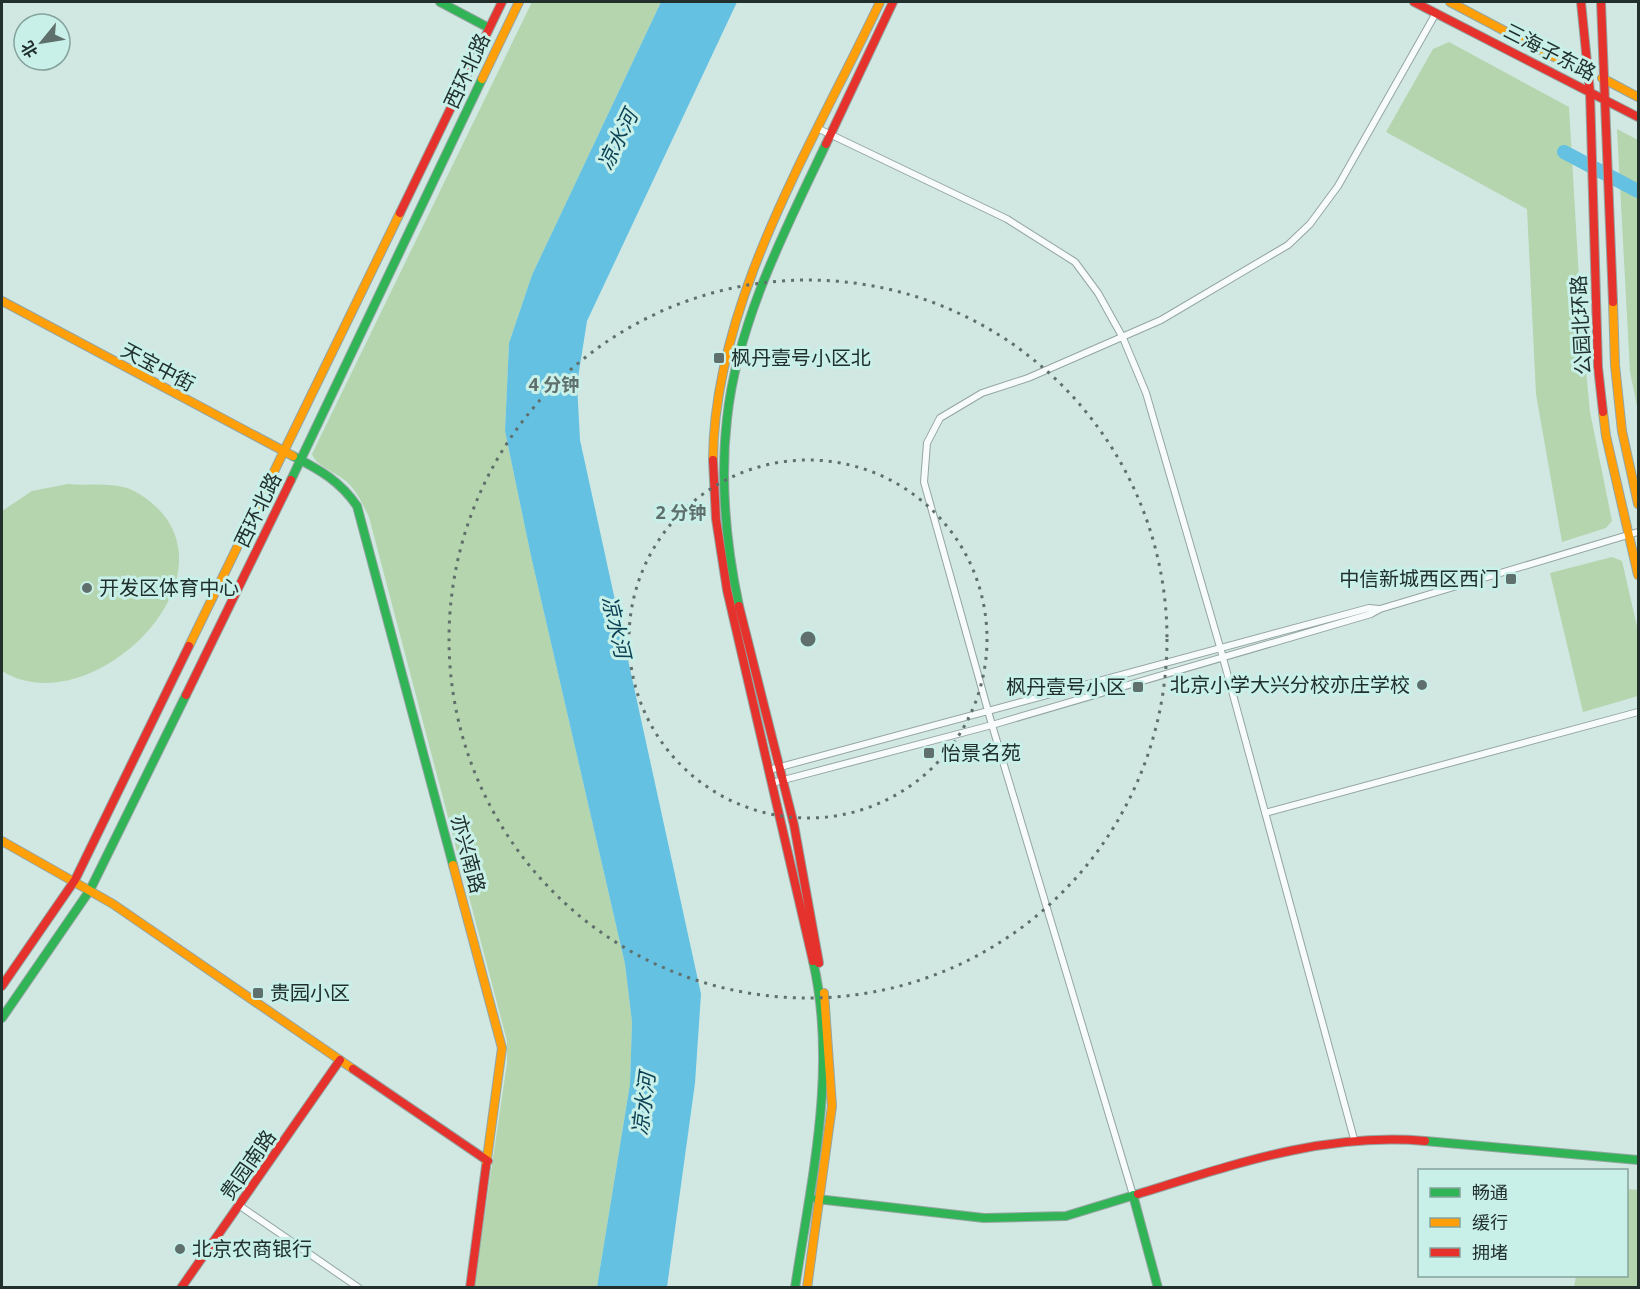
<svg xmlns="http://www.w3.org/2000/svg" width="1640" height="1289" viewBox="0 0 1640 1289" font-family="'Noto Sans','Noto Sans SC',sans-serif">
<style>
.green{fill:#b4d5ad}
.water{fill:#64c1e1}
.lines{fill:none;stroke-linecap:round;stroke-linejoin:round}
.river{stroke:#64c1e1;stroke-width:14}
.street-casing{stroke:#94a5a2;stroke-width:8}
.fast-casing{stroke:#94a5a2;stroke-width:10}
.slow-casing{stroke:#94a5a2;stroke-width:10}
.jam-casing{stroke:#94a5a2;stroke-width:10}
.street{stroke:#f8fbfb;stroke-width:6}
.fast{stroke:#30b455;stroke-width:8}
.slow{stroke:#ff9f0a;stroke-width:8}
.jam{stroke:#e5322d;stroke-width:8}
.ring{fill:none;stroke:#5f706c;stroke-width:3;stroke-dasharray:3 6}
.poi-dot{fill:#5f706c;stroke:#c8f0e8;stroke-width:2}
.labels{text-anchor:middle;stroke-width:6;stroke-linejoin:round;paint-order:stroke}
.street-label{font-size:20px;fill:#21302d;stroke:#c8f0e8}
.poi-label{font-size:20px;fill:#21302d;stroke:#c8f0e8;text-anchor:start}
.water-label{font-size:21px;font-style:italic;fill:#0b3f53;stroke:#c8f0e8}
.centre{fill:#5f706c;stroke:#c8f0e8;stroke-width:3}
.ring-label{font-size:18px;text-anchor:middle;font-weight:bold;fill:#5f706c;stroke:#c8f0e8;stroke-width:6;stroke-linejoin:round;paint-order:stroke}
</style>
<rect width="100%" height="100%" fill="#d1e7e2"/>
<path class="green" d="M532 2H661L532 275 509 343 505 431 531 556 625 964 632 1022 630 1084 597 1287H474L507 1063V1041L369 517C363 505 358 493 349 484 339 473 316 467 312 454Z
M1449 42 1569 107 1582 330 1590 412 1612 521 1606 528 1562 542 1536 394 1527 209 1386 132 1433 49Z
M1617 129 1638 140V411L1630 372Z
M68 484C87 486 107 482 127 488 141 493 153 503 163 514 227 593 85 723 2 671V511L32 491Z
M1612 557 1622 561 1638 631V696L1583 712 1550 573Z
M1627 1189 1638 1190V1287H1574L1576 1276H1626Z"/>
<path class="water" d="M661 2H737L587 321 577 384 580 440 701 994 695 1083 667 1287H597L630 1084 632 1022 625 964 531 556 505 431 509 343 532 275Z"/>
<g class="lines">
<path class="river" d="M1564 152 1638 191"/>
<g class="street-casing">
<path id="street" d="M819 129 1007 219 1075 262 1098 293 1123 338 1146 393 1220 647 1354 1139
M769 770 1369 608 1379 609
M772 783 992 725 1371 614 1380 609 1638 532
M1265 813 1638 712
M1133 1195 992 725 924 482 927 443 940 418 982 393 1028 378 1161 320 1288 245 1310 224 1338 186 1436 13
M240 1206 359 1288"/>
</g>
<g class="fast-casing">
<path id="fast" d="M440 2 489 28
M293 456C320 470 340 481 357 506L453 865
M291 480 482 79
M739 606C726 545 720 481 727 419 737 323 785 230 826 144
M2 1018 90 890 186 695
M1425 1141 1638 1160
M1133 1195 1158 1288
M817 1199 984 1218 1066 1216 1138 1194
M795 1288C811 1181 838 1069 813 961"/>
</g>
<g class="slow-casing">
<path id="slow" d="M1450 2 1552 56 1587 70
M1602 78 1638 97
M482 79 519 2
M2 301 293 456
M1613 302 1615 365 1622 431 1638 504
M1603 412 1606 436 1638 575
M713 460C714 301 814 142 880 2
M189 646 400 213
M2 841 113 904 353 1069
M453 865 502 1048 486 1166
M807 1288 832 1106 824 993"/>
</g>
<g class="jam-casing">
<path id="jam" d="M1414 2 1638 117
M1581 2 1590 92 1598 367 1603 412
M1601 2 1613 302
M826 144 893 2
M400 213 502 2
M713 460 716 519 727 590 813 961
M739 606 794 825 819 963
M186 695 291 480
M2 986 75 880 189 646
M353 1069 488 1161
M1138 1194C1232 1165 1325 1132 1425 1141
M181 1288 340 1060
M470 1288 486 1166"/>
</g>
<use href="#street" class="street"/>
<use href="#fast" class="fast"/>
<use href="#slow" class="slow"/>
<use href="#jam" class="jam"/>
</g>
<g class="ring">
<circle cx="808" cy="639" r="179"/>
<circle cx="808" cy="639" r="359"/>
</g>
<g class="poi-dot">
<rect x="713" y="352" width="12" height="12" rx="3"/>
<rect x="1505" y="573" width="12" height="12" rx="3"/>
<circle cx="87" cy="588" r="6"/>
<circle cx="1422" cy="685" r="6"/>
<rect x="1132" y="681" width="12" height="12" rx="3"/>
<rect x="923" y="747" width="12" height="12" rx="3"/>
<rect x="252" y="987" width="12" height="12" rx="3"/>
<circle cx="180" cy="1249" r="6"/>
</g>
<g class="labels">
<g class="street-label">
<text transform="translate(1550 52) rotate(27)" y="7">三海子东路</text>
<text transform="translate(467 71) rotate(-65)" y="7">西环北路</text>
<text transform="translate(1581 325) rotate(-93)" y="7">公园北环路</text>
<text transform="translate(158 367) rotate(28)" y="7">天宝中街</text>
<text transform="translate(258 510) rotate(-64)" y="7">西环北路</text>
<text transform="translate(468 854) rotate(75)" y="7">亦兴南路</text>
<text transform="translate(248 1165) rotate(-55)" y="7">贵园南路</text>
</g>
<g class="poi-label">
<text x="731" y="365">枫丹壹号小区北</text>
<text x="1499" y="586" text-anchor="end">中信新城西区西门</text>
<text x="99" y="595">开发区体育中心</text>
<text x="1410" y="692" text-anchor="end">北京小学大兴分校亦庄学校</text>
<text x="1126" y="694" text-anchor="end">枫丹壹号小区</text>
<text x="941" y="760">怡景名苑</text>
<text x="270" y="1000">贵园小区</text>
<text x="192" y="1256">北京农商银行</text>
</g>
<g class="water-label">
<text transform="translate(618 140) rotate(-64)" y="7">凉水河</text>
<text transform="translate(616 627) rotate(77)" y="7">凉水河</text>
<text transform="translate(644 1104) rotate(-83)" y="7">凉水河</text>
</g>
</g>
<circle cx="808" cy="639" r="9" class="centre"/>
<g class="ring-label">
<text x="554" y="391">4 分钟</text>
<text x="681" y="519">2 分钟</text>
</g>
<rect width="1640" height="1289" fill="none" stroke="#21302d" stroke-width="6"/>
<rect x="1418" y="1169" width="210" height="108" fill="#c8f0e8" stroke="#85a39d" stroke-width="1.5"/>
<rect x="1430" y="1188" width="30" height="9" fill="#30b455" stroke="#85a39d" stroke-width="1.5"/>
<text x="1472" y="1199" font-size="18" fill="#21302d">畅通</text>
<rect x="1430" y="1218" width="30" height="9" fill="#ff9f0a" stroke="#85a39d" stroke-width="1.5"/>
<text x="1472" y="1229" font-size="18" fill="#21302d">缓行</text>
<rect x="1430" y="1248" width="30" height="9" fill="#e5322d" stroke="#85a39d" stroke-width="1.5"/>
<text x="1472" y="1259" font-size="18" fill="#21302d">拥堵</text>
<g transform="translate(42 42) rotate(240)"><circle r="28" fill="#c8f0e8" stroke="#85a39d" stroke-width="1.5"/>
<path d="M0-4.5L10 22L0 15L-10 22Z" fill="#5f706c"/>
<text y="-9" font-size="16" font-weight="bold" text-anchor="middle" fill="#21302d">北</text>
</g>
</svg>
